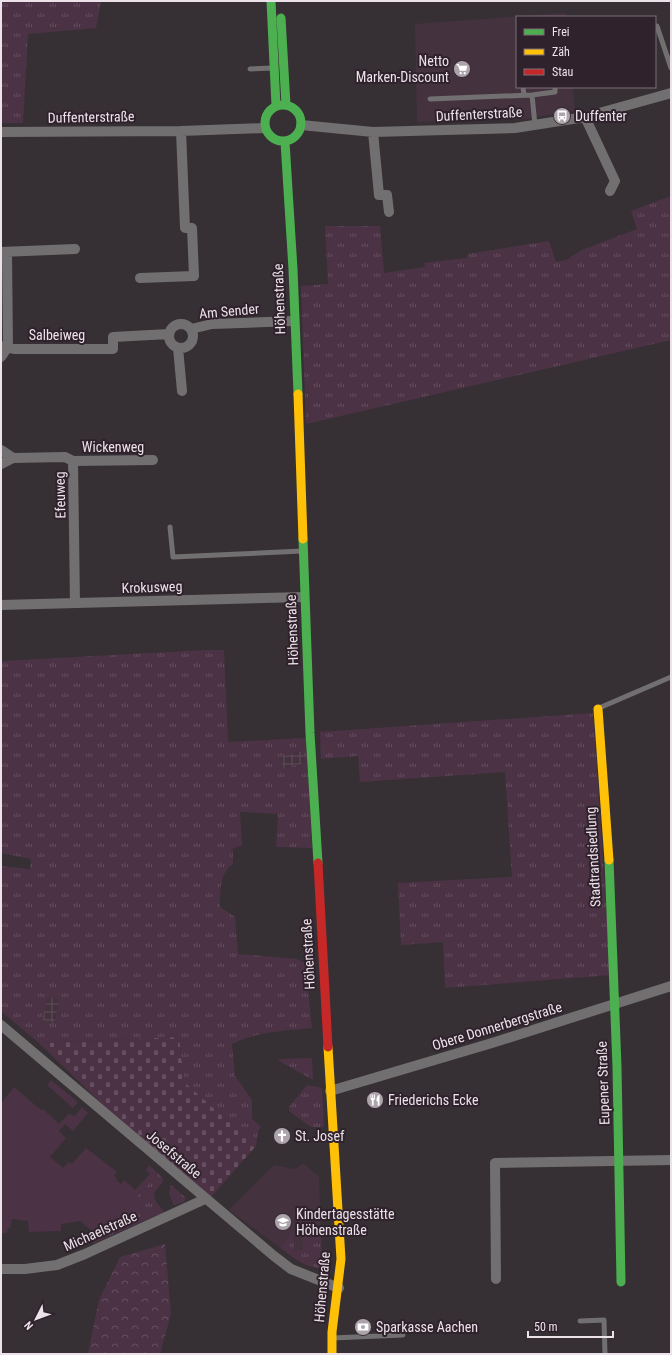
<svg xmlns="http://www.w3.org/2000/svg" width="672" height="1355" viewBox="0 0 672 1355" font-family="'Roboto Condensed',sans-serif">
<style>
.built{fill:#44323f}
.industrial{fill:url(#industrial-grid)}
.grass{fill:url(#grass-tufts);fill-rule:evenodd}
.forest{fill:url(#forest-crowns)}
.cemetery{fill:url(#cemetery-stones)}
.garden{fill:#4c3245}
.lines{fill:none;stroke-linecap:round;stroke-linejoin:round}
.lane{stroke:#726f70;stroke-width:5}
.street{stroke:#726f70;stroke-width:10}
.fast{stroke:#4caf50;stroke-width:9}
.slow{stroke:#ffc107;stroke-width:9}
.jam{stroke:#c62828;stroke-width:9}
.labels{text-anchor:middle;stroke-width:4;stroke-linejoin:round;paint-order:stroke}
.poi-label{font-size:14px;fill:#ece2e9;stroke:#30222c;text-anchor:start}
.street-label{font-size:14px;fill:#ece2e9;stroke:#30222c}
</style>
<defs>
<pattern id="industrial-grid" width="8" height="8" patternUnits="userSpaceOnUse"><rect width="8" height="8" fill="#44323f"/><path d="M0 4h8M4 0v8" fill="none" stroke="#5f4f5b"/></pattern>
<pattern id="grass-tufts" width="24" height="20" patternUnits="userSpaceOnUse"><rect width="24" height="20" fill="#4c3245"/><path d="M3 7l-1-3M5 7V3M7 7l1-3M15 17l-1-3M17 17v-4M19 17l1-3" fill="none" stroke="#664f60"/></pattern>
<pattern id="forest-crowns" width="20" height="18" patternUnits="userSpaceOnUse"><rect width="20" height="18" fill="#4c3245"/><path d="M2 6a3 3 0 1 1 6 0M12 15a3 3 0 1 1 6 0" fill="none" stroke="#664f60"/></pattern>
<pattern id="cemetery-stones" width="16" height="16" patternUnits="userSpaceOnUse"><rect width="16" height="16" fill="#4c3245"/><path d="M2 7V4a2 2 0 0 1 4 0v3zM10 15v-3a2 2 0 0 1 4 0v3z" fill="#664f60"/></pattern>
</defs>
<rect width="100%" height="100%" fill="#363035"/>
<path class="built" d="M566 13V17H517V87H573L575 111 523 119 417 122 415 24Z
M303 1163 319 1177 322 1268H317L294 1258 229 1210 274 1165 294 1169 297 1168Z"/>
<path class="industrial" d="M302 751 305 763 283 769 280 757Z
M48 997 60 1000 54 1023 42 1020Z"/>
<path class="grass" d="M1 1H101L96 28 28 34 23 123H1Z
M671 196V340L306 424 301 286 328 284 325 226H380L384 273 425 267 424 263 467 258V254L549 241 556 262 566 260 582 250 637 229 631 211Z
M206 650H224L228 742 306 738 312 848 276 847 278 814 240 812 242 845 230 850H233V864C220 872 220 892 220 907L235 917 238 954 297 959 305 963 312 1028C285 1031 257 1031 232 1044L235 1076 252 1100V1119L261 1127 258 1131 256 1146 184 1082 179 1037 39 1043 1 1011V866L30 869 31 859 1 853V661ZM301 751 305 763 283 769 280 757ZM48 997 60 1000 54 1023 42 1020Z
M593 713 611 975 445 988 443 942 401 945 398 883 512 877 505 772 360 782 358 756 321 759 320 732Z
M312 1058 313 1080 279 1061V1059Z
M307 1085 322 1088 324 1127H311L289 1111V1107Z
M158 1173 163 1179 162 1183 154 1193C154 1203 159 1204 164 1212L107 1237 102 1230 131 1203Z
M171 1185 186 1198 184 1202 174 1205 169 1194Z
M293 1230 294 1251 303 1250V1231L321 1234 322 1268C307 1269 292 1257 281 1248Z"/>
<path class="forest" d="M165 1244 171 1314 160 1354H88L99 1300 120 1257Z"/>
<path class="cemetery" d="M179 1037 184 1082 256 1146 210 1198 122 1123 39 1043Z"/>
<path class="garden" d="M51 1080 78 1102 73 1108 47 1085Z
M14 1087 41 1110 43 1109 59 1124 69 1114 75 1116 82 1107 88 1113 73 1131 65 1124 59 1131 66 1138 50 1157 63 1168 69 1162 72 1164 86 1148 117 1172 114 1175 117 1179 116 1180 121 1184 124 1180 135 1190 150 1174 146 1170 149 1165 158 1173 131 1203 102 1230 107 1237 93 1244 92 1231 80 1221 61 1224V1231L29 1232 28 1221 12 1219 10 1228H8L7 1233H1V1103Z"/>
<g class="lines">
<path class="lane" d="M657 26 671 68
M250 69 273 68
M523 87 524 95
M430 99 532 95
M535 125 532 95 555 92V87
M170 527 173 557 302 551
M599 708 671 677
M580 1321 604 1320 605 1354
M332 1338 403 1335"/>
<path class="street" d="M585 117 615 181 610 191
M301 125 373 132 515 128 585 117 671 93
M1 132 181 131 265 128
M373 132 379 195H387L389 212
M1 252 75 249
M140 278 194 276 192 228H185L181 131
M169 336a12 12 0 1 1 24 0a12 12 0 1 1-24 0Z
M191 329 212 324 294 321
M1 346 14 349H113V337L169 334
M178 348 182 391
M1 357 8 347 7 253
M1 450 13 458
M73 461 153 460
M1 464 13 458 65 457 73 461 75 603
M1 605 304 597
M1 1025 274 1256 291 1269 339 1288
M330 1091 492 1043 671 986
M1 1269H25L57 1265 85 1254 205 1199
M496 1279 495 1163 671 1160"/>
<path class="fast" d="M271 1 276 106
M281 18 286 105
M265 123a18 18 0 1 1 36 0a18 18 0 1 1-36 0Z
M285 142 293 269 298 394
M303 539 310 733 318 863
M609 860 617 1067 621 1282"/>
<path class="slow" d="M298 394 303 539
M598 709 609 860
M328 1047 341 1259 332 1332V1354"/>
<path class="jam" d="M318 863 328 1047"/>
</g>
<defs>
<g id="supermarket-disc" transform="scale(0.9)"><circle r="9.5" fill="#aca4aa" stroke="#30222c"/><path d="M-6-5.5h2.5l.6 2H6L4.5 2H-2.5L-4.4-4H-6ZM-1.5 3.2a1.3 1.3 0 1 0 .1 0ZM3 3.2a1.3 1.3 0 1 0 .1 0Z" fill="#fff"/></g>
<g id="bus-disc" transform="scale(0.9)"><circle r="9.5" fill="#aca4aa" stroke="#30222c"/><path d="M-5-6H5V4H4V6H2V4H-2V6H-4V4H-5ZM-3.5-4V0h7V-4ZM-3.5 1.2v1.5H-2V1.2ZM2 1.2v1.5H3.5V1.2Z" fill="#fff"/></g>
<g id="restaurant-disc" transform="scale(0.9)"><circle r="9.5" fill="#aca4aa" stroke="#30222c"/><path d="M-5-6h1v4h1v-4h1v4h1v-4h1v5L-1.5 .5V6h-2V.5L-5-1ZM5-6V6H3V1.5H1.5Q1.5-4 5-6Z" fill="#fff"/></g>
<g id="church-disc" transform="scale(0.9)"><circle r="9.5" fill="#aca4aa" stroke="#30222c"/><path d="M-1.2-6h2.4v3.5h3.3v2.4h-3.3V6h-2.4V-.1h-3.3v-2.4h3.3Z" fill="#fff"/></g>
<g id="school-disc" transform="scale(0.9)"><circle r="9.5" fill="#aca4aa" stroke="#30222c"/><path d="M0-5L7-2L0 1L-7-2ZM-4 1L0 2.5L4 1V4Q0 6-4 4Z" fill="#fff"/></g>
<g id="bank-disc" transform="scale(0.9)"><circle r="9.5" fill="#aca4aa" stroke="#30222c"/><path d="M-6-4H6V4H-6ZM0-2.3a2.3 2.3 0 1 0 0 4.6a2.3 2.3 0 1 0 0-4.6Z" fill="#fff"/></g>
</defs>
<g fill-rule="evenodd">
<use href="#supermarket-disc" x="462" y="69"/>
<use href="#bus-disc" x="562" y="116"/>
<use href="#restaurant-disc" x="375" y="1100"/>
<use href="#church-disc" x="282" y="1136"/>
<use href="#school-disc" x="283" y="1222"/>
<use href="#bank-disc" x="363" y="1327"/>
</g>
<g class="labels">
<g class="poi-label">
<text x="449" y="66" text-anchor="end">Netto<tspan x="449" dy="16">Marken-Discount</tspan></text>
<text x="575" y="121">Duffenter</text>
<text x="388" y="1105">Friederichs Ecke</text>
<text x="295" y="1141">St. Josef</text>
<text x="296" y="1219">Kindertagesstätte<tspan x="296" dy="16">Höhenstraße</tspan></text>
<text x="376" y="1332">Sparkasse Aachen</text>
</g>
<g class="street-label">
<text transform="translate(479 114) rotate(-3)" y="5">Duffenterstraße</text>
<text transform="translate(91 117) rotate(-1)" y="5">Duffenterstraße</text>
<text transform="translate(279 299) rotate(-92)" y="5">Höhenstraße</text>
<text transform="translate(229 311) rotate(-5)" y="5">Am Sender</text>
<text x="57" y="340">Salbeiweg</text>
<text x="113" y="452">Wickenweg</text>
<text transform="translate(60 495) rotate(-91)" y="5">Efeuweg</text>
<text transform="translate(152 587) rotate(-2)" y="5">Krokusweg</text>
<text transform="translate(292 630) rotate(-92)" y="5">Höhenstraße</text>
<text transform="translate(593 857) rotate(-93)" y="5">Stadtrandsiedlung</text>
<text transform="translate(308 954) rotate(-93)" y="5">Höhenstraße</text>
<text transform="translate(497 1026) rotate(-17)" y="5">Obere Donnerbergstraße</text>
<text transform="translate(603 1083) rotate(-92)" y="5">Eupener Straße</text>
<text transform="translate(174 1154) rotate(40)" y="5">Josefstraße</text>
<text transform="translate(100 1231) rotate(-24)" y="5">Michaelstraße</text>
<text transform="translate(322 1287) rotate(-85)" y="5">Höhenstraße</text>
</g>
</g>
<rect width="672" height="1355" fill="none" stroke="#ece2e9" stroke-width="4"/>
<rect x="516" y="16" width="140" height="72" fill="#30222c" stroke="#7b6f78"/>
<rect x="524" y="29" width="20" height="6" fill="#4caf50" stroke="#7b6f78"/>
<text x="552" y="36" font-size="12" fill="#ece2e9">Frei</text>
<rect x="524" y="49" width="20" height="6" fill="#ffc107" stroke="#7b6f78"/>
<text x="552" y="56" font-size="12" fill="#ece2e9">Zäh</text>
<rect x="524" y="69" width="20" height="6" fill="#c62828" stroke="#7b6f78"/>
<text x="552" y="76" font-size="12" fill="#ece2e9">Stau</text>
<g transform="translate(36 1319) rotate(228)" stroke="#30222c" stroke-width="3" paint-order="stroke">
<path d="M0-3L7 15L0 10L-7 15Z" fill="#ece2e9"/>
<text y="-6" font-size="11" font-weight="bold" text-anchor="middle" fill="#ece2e9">N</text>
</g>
<path d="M528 1331v6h85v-6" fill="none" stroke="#ece2e9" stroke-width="2"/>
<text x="534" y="1331" font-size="12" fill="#ece2e9" stroke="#30222c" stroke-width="3" paint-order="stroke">50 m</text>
</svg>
